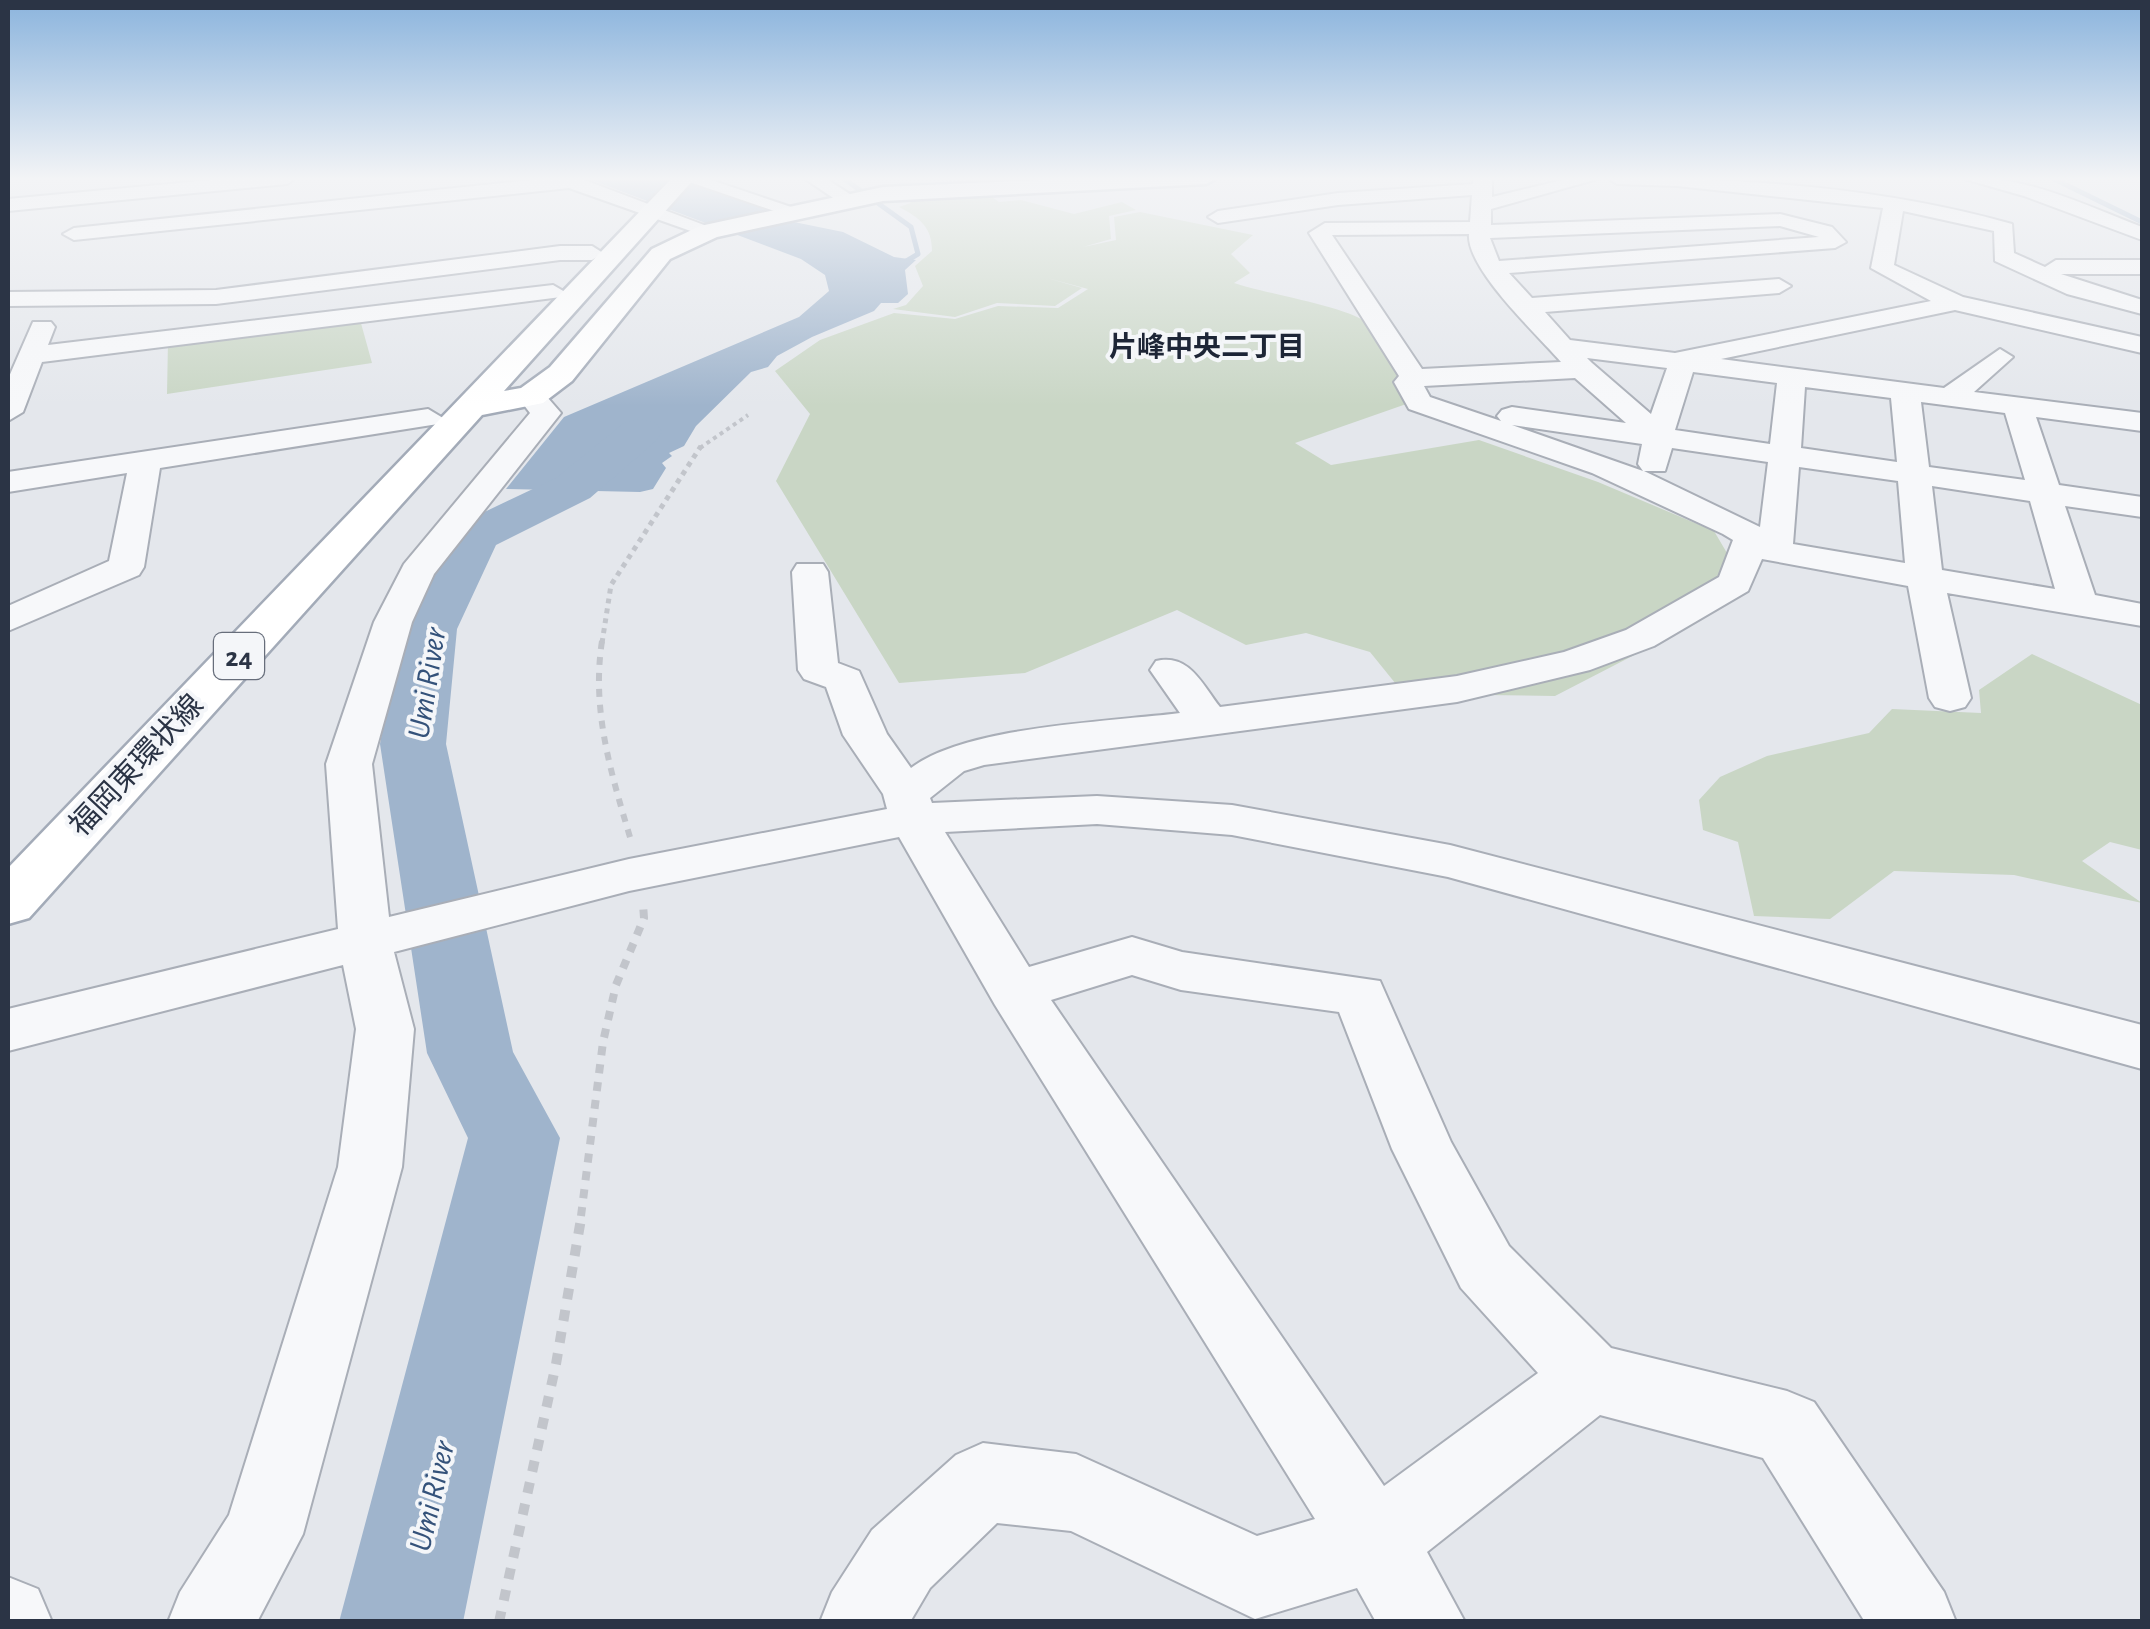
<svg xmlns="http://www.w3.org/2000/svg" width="2150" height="1629" viewBox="0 0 2150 1629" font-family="'Alegreya Sans','Noto Sans JP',sans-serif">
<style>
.green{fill:#c9d6c5}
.water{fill:#9fb4cc}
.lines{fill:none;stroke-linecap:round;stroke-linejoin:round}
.stream{stroke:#9fb4cc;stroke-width:5}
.river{fill:#9fb4cc;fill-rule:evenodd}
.minor-casing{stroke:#a9aeb7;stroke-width:4}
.major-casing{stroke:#a3abb8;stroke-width:5}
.path-far4{stroke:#c2c5cb;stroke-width:4;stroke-dasharray:4 4;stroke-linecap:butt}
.path-far3{stroke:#c2c5cb;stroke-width:5;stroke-dasharray:5 5;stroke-linecap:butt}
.path-far2{stroke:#c2c5cb;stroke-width:6;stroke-dasharray:8 8;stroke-linecap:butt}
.path-far1{stroke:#c2c5cb;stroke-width:8;stroke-dasharray:9 9;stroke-linecap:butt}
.path{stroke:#c2c5cb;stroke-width:10;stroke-dasharray:11 11;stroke-linecap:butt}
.minor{fill:#f7f8fa;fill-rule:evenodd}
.major{fill:#fff;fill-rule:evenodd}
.labels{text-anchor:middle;stroke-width:8;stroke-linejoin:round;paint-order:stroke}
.far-neighbourhood-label{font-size:28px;font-weight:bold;fill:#1d2536;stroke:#f4f6f9}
.shield{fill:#f4f6f9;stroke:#676e7b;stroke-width:2.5}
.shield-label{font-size:28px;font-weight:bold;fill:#2b3445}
.street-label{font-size:30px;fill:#2b3445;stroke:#f4f6f9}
.water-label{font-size:32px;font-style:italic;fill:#34527a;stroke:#f4f6f9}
</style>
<rect width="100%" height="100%" fill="#e4e7ec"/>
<path class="green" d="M981 189 999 202 1021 200 1074 214 1122 202 1136 210 1109 216 1111 239 1083 247 1116 240 1114 217 1140 212 1253 235 1231 254 1250 273 1234 283C1262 293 1356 308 1369 325 1387 347 1399 377 1412 402L1295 443 1331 465 1479 440 1598 482 1714 531 1747 587 1673 635 1555 696 1404 694 1370 652 1306 633 1246 645 1177 610 1025 673 899 683 776 481 810 414 775 371 820 340 894 313 955 319 998 306 1058 308 1088 289 1047 278 1082 288 1055 306 997 303 955 317 893 309 906 305 923 286 915 266 932 251C932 227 920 218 899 207L911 203 898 196Z
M359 316 372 363 167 394 168 341Z
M2032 654 2142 705V850L2110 842 2082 861 2142 903 2014 875 1894 871 1830 919 1754 916 1738 842 1703 830 1699 800 1720 777 1767 756 1869 733 1892 709 1981 713 1979 690Z"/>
<path class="water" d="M586 178H678L796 218 794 222 843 232 894 257 916 260 905 270 908 294 898 303H881L874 311 812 337 777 356 768 367 751 372 696 426 684 446 669 453 672 456 662 463 666 468 653 489 640 492 506 489 564 417 799 317 829 291 825 275 801 259Z"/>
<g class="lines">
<path class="stream" d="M843 178 911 227 918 254 898 266
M2052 178 2142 222"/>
<path class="river" d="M640 419 656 423 662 432 656 441 590 498 496 545 457 629 446 744 513 1052 560 1138 463 1622H339L468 1138 427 1053 380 744 399 629 457 525 556 478 624 423Z"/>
<g class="minor-casing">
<path id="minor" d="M233 178H296L287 184 8 211V199Z
M550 178H579L720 231 716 235H702L569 188 74 240 63 234 74 228Z
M678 178H705L806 212 789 216Z
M804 178H825L859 200 842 204Z
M1474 178H1492V197L1571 178H1601L1491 209V225L1780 214 1832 227 1846 242 1835 248 1509 273 1532 298 1779 279 1791 286 1779 293 1545 312 1570 340 1675 353 1931 301 1871 268 1883 208 1677 186 1617 184 1608 178C1743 178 1882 187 2012 224L2014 253 2045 267 2056 260H2142V274H2061L2142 300V314L2067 294 1995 261 1994 231 1903 211 1894 265 1963 297 2142 337V353L1955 310 1721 359 1944 388 2000 349 2013 357 1974 392 2142 413V431L2036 417 2059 485 2142 497V517L2065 506 2095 595 2142 604V626L1947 593 1971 698 1965 707 1950 711 1935 707 1929 698 1908 586 1762 559 1748 591 1654 646 1590 670 1457 702 984 765 964 771 930 798 932 803 1097 796 1232 805 1450 845 2142 1025V1069L1448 877 1232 835 1097 824 945 832 1029 967 1132 937 1182 952 1380 981 1451 1142 1509 1246 1611 1348 1787 1391 1814 1402 1944 1592 1956 1622H1865L1763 1458 1600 1415 1427 1552 1465 1622H1376L1357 1588 1255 1619 1071 1531 997 1523 930 1588 910 1622H820L832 1592 872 1530 956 1455 983 1443 1076 1454 1257 1536 1315 1519 995 1005 899 837 629 891 394 952 414 1029 402 1167 303 1534 257 1622H168L180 1592 229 1515 338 1167 356 1029 343 965 8 1051V1009L338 929 326 764 374 622 404 564 530 413 517 396 521 390H541L561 413 434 574 412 622 372 764 389 917 629 859 887 809 883 794 843 735 826 687 804 679 798 670 792 572 797 564H823L828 572 838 663 859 671 887 734 911 768C966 726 1108 722 1180 713L1150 670 1156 661C1189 653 1202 684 1220 707L1457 676 1564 652 1626 630 1719 577 1733 540 1723 534 1592 473 1409 409 1394 382 1399 376 1309 233 1325 223 1470 222 1472 195 1338 205 1218 223 1208 217 1218 211 1338 193 1473 184ZM1780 226 1819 237 1499 261 1490 238ZM1469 234C1466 269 1538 335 1561 362L1422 369 1332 235ZM1587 358 1667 368 1651 414 1592 363ZM1693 372 1777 383 1770 444 1675 430ZM1575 378 1626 423 1512 407 1502 410 1497 416 1501 421 1430 397 1424 386ZM1805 387 1891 398 1897 462 1801 448ZM1921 402 2005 413 2025 480 1929 467ZM1512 425 1642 444 1638 464 1643 471ZM1672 448 1768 462 1760 527 1644 471H1665ZM1799 467 1898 481 1905 563 1793 544ZM1932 486 2030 501 2055 589 1942 570ZM1132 975 1181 990 1339 1012 1392 1149 1461 1288 1538 1373 1384 1486 1051 1000Z
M1961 178C2024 174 2084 205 2142 227V240L2024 196Z
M560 246H592L603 253 592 260H560L216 304 8 306V292L216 290Z
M553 285 565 292 561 297 42 362 23 412 8 421V379L33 322H51L55 327 48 345Z
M428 409 443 418 438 424 160 468 144 567 139 575 8 631V606L109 561 127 473 8 492V472Z
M8 1577 38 1589 52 1622H8Z"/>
</g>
<g class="major-casing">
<path id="major" d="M672 178H695L504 391 521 388 550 367 652 249 700 226 883 187 1082 178H1217L1206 184 883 201 717 237 670 259 572 381 543 403 482 415 29 918 8 924V868Z"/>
</g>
<path class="path-far4" d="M700 448 748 415"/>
<path class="path-far3" d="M602 643 611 585 701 446"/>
<path class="path-far2" d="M602 641C591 712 612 776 632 844"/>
<path class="path-far1" d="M581 1216 603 1042 616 985 644 918 643 904"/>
<path class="path" d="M499 1622 556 1364 582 1213"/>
<use href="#minor" class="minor"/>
<use href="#major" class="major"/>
</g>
<linearGradient id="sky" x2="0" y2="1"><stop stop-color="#8bb4dd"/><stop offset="0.44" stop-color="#f3f4f6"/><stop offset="1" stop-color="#f3f4f6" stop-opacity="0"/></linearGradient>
<rect width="2150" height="406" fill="url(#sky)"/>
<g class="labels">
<g class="far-neighbourhood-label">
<text x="1207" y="356">片峰中央二丁目</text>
</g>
<rect class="shield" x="214" y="633" width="50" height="46" rx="8"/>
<g class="shield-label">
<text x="239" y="666">24</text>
</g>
<g class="street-label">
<text transform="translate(136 765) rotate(-47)" y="10">福岡東環状線</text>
</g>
<g class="water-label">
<text transform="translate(426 683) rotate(-81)" y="11">Umi River</text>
<text transform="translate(431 1496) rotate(-77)" y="11">Umi River</text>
</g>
</g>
<rect width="2150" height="1629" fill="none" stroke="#2b3445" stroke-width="20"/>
</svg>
